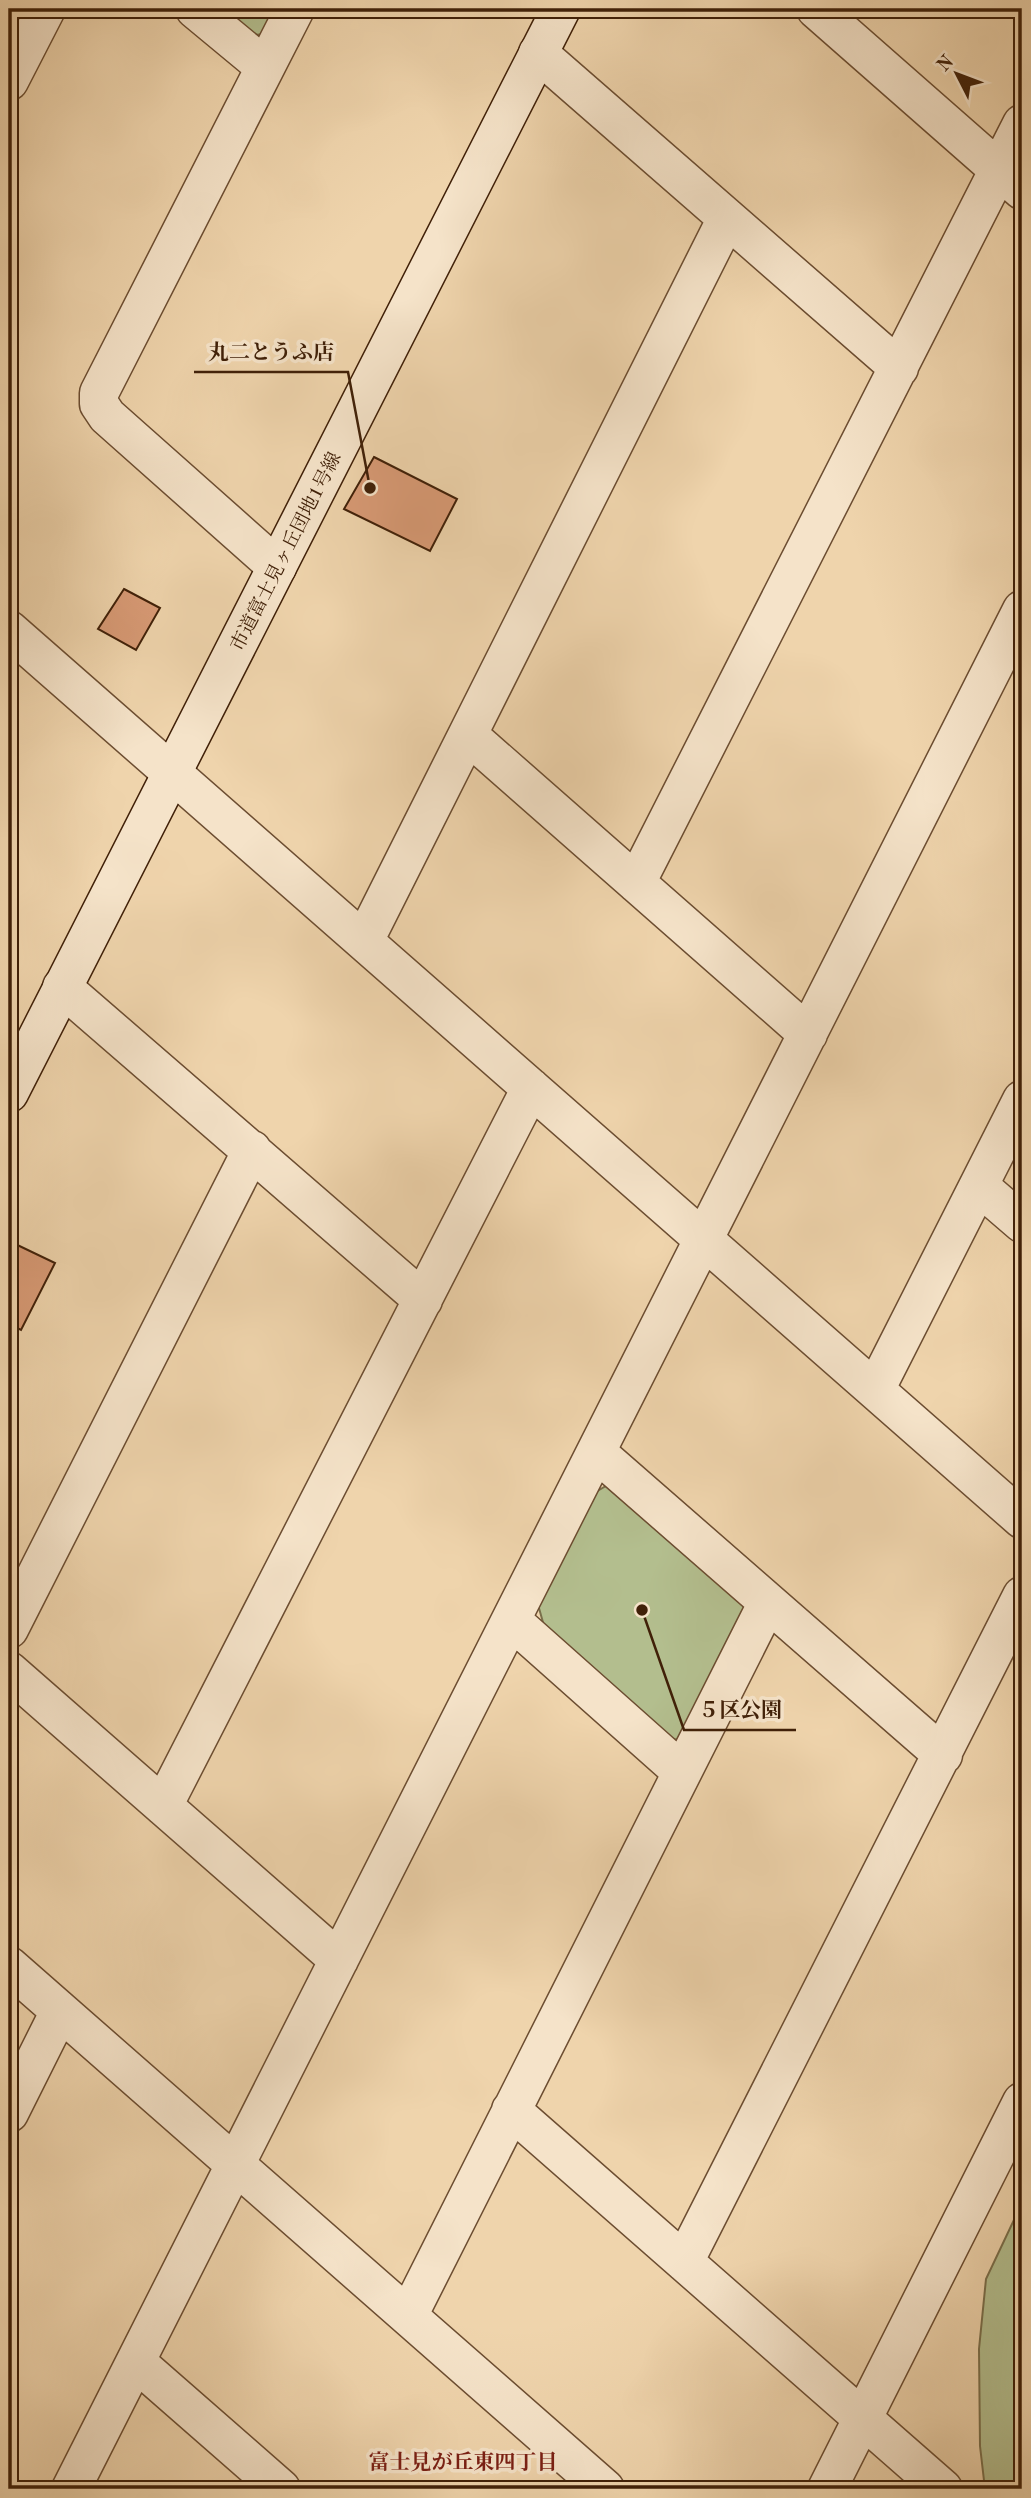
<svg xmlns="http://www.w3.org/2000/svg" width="1031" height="2498" viewBox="0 0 1031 2498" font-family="'Old Standard TT','Noto Serif JP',serif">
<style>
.green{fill:#b3be8e;stroke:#7a6f4b;stroke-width:2}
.building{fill:#d89a75;stroke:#402008;stroke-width:2}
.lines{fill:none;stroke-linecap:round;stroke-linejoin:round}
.street-casing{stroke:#6c4d31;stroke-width:41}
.secondary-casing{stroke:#402008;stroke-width:41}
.street{stroke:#f5e3c9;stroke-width:38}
.secondary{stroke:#f5e3c9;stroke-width:38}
.labels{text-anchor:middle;stroke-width:7;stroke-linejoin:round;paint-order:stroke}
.street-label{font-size:19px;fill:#402008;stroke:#f5e3c9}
.neighbourhood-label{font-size:21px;font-weight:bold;fill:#7a1f14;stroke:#f5e3c9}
.leader{fill:none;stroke:#402008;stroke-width:2.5}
.callout-dot{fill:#402008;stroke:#f5e3c9;stroke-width:2.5}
.callout-label{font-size:21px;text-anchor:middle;font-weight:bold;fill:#402008;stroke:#f5e3c9;stroke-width:7;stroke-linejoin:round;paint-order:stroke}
</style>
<rect width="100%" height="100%" fill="#efd4ac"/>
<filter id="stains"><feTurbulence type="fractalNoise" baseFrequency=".00286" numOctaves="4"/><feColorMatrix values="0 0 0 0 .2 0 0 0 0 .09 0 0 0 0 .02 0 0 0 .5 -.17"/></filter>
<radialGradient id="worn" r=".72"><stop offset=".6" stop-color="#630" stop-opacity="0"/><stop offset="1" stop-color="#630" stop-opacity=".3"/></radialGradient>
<path class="green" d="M224 9H286L273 33 255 35Z
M606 1486 743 1604 748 1623 677 1740 665 1736 544 1626 537 1601 594 1493Z
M1022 2203V2489H985L980 2446 979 2349 986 2279Z"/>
<path class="building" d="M374 457 457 499 430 551 344 509Z
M124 589 160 608 136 650 98 629Z
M9 1241 55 1263 21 1330 9 1324Z"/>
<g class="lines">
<g class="street-casing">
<path id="street" d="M195 9 265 67
M816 9 1022 190
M538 53 899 368
M9 81 46 9
M277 567 107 416 99 404V393L295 9
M9 630 1022 1519
M468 735 808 1034
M636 883 1022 124
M364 941 727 218
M62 987 423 1300
M979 1186 1022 1223
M875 1390 1022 1100
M596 1452 943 1755
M511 1620 682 1772
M9 1629 252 1150
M9 1671 339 1960
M163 1806 531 1088
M9 1966 605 2489
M511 2110 943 2489
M9 2113 60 2011
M684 2262 1022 1596
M408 2316 767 1604
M136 2362 281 2489
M71 2489 1022 610
M827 2489 1022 2102"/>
</g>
<g class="secondary-casing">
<path id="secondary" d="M9 1093 561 9"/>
</g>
<use href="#street" class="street"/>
<use href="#secondary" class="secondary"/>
</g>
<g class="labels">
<g class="street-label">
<text transform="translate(285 551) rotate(-63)" y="7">市道富士見ヶ丘団地1号線</text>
</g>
<g class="neighbourhood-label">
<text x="463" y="2469">富士見が丘東四丁目</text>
</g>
</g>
<path class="leader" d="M370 488L348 372H194M642 1610L684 1730H796"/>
<g class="callout-dot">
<circle cx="370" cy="488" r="7"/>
<circle cx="642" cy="1610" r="7"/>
</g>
<g class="callout-label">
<text x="271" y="359">丸二とうふ店</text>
<text x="740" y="1717">５区公園</text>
</g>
<rect width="1031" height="2498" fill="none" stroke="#efd4ac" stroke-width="35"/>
<rect x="10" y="10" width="1010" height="2477" fill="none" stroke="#402008" stroke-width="3.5"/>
<rect x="18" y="18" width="996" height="2463" fill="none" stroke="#402008" stroke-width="2"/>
<g transform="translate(957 74) rotate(312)" stroke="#f5e3c9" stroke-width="5" paint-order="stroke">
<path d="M0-5L12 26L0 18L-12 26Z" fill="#402008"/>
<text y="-10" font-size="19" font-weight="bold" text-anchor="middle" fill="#402008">N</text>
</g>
<rect width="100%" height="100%" filter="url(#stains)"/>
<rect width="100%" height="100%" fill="url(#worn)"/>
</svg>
